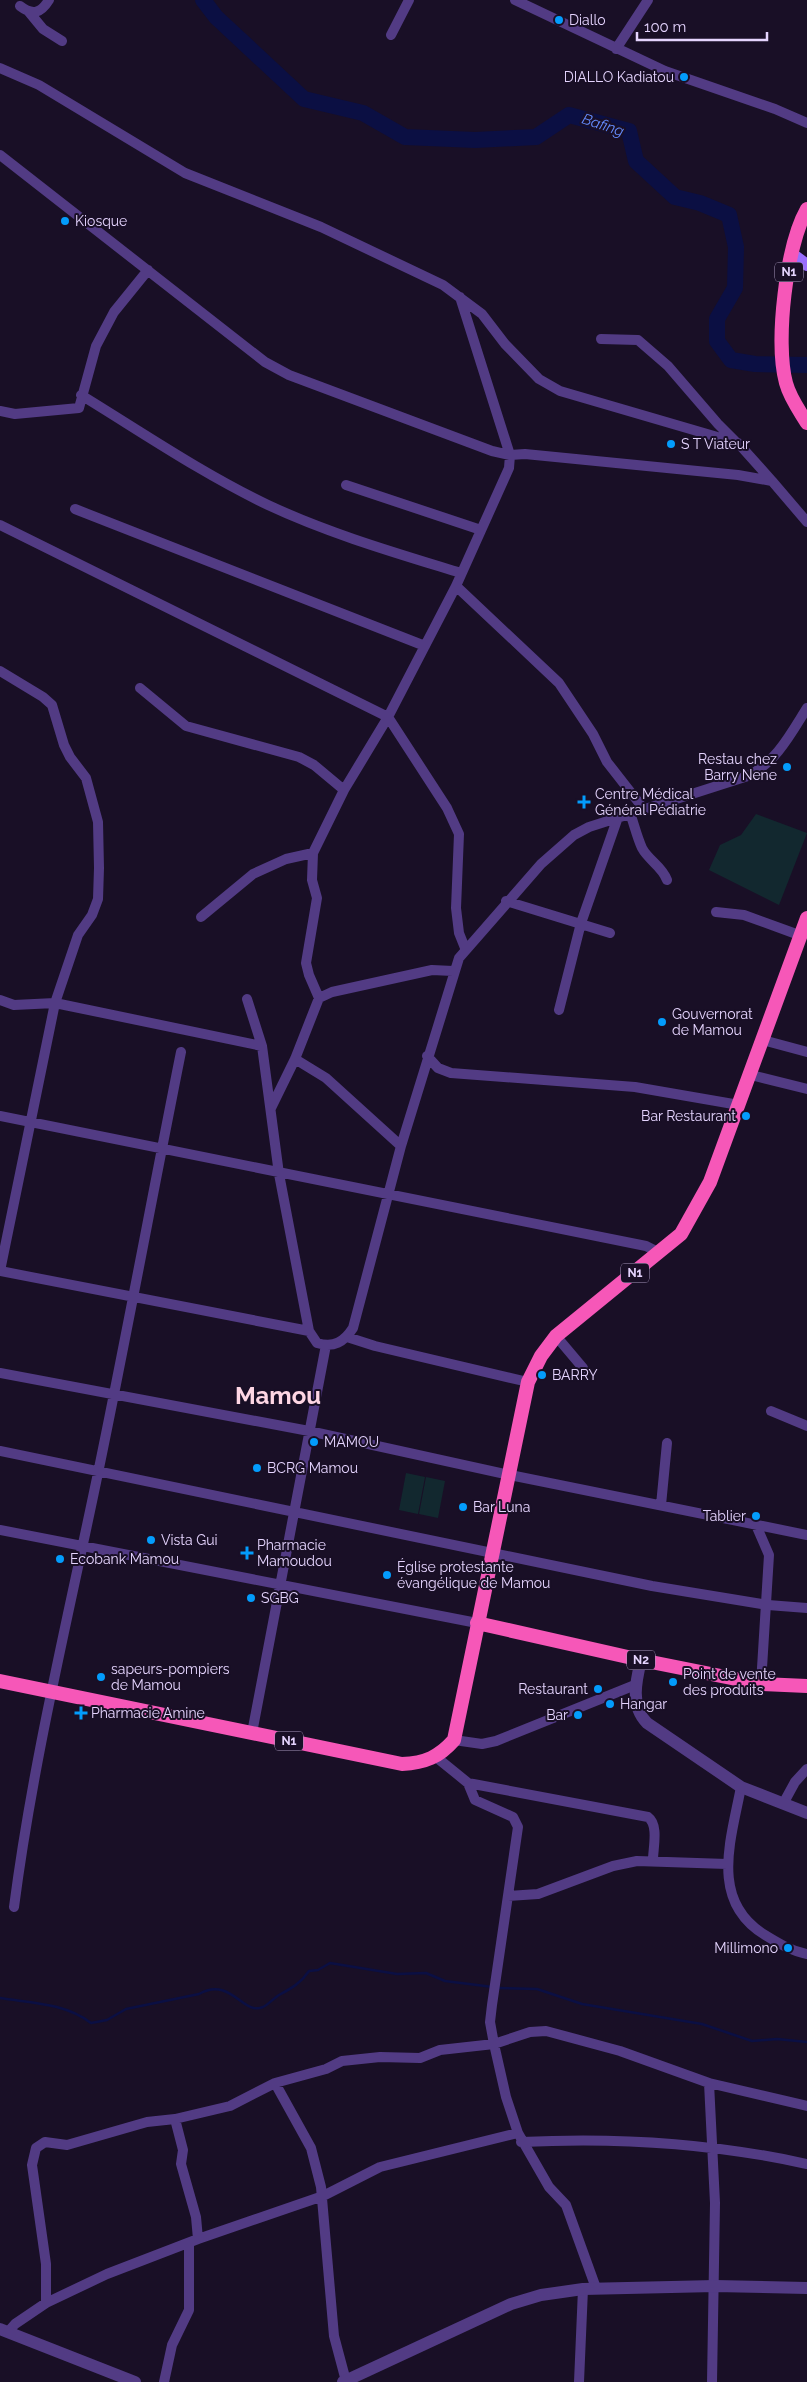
<svg xmlns="http://www.w3.org/2000/svg" width="807" height="2382" viewBox="0 0 807 2382" font-family="Raleway,sans-serif">
<style>
.green{fill:#12282f}
.lines{fill:none;stroke-linecap:round;stroke-linejoin:round}
.stream{stroke:#0b0f43;stroke-width:2.5}
.river{stroke:#0b0f43;stroke-width:16}
.minor{stroke:#523b84;stroke-width:10}
.tertiary{stroke:#523b84;stroke-width:12}
.secondary{stroke:#996dfd;stroke-width:12}
.trunk{stroke:#f657b8;stroke-width:14}
.poi-dot{fill:#039cfc;stroke:#190f26;stroke-width:2}
.labels{text-anchor:middle;stroke-width:4;stroke-linejoin:round;paint-order:stroke}
.shield{fill:#190f26;stroke:#a899bd;stroke-width:1}
.shield-label{font-size:12px;font-weight:bold;fill:#e5d4fe}
.poi-label{font-size:14px;fill:#e5d4fe;stroke:#190f26;text-anchor:start}
.water-label{font-size:15px;font-style:italic;fill:#648bfd;stroke:#190f26}
.town-label{font-size:24px;font-weight:bold;fill:#fed6e4;stroke:#190f26}
</style>
<rect width="100%" height="100%" fill="#190f26"/>
<path class="green" d="M756 814 807 833 779 905 709 870 720 845 741 835Z
M406 1473 425 1477 418 1514 399 1510Z
M426 1477 445 1481 438 1518 419 1514Z"/>
<g class="lines">
<path class="stream" d="M498 1988 537 1989 582 2004 702 2024 752 2041 777 2039 807 2042
M0 1998C31 2003 65 2003 91 2023L107 2020 126 2009 199 1994C231 1976 243 2016 263 2007 269 2004 274 1998 279 1995 292 1988 301 1983 309 1971L318 1970 330 1963 397 1974 426 1973 445 1981 493 1987"/>
<path class="river" d="M203 0 216 17 304 99 363 113 405 137 475 140 536 137 569 115 629 131 636 161 675 197 700 203 729 215 736 247 735 288 717 319V341L731 360 755 364 807 365"/>
<path class="minor" d="M515 0 665 71 775 109 807 123
M20 6C33 16 41 13 49 0
M29 12 43 29 62 41
M391 35 409 0
M616 49 648 0
M0 68 39 85 185 173 321 227 443 285 482 314 505 344 539 379 560 391 738 443 772 481
M0 155 265 362 289 375 492 451 510 455 525 454 738 475 772 481 807 522
M601 339 638 340 668 366 718 424 735 441
M81 395C143 433 203 474 268 505 330 534 396 553 461 573
M0 411 15 414 79 408 96 346 114 312 148 270
M346 485 481 530
M75 509 425 646
M0 525 388 717 447 808 459 834 456 908 459 933 465 948
M456 586 559 683 593 734 607 762 643 808
M0 671 43 697 52 705 64 745 70 757 86 778 98 822 99 868 98 899 92 915 78 935 55 1003 0 1271
M140 688 186 726 299 757 314 765 344 790
M630 813C634 824 637 837 642 848 649 861 662 866 667 880
M313 853 312 880 317 898 306 963 309 975 319 998
M506 901 610 933
M716 912 744 915 799 935
M201 917 253 874 286 859 313 853 344 790 388 717 456 586 509 468 510 455 460 297
M247 999 262 1046 279 1174 309 1331 317 1343C334 1348 344 1342 353 1328L401 1146 459 958 541 864 574 835 589 827 748 776C777 761 790 735 807 708
M0 1000 14 1005 55 1003 262 1046
M559 1010 581 923 618 817
M763 1040 807 1052
M427 1056 438 1068 451 1073 635 1087 739 1105
M295 1059 326 1078 401 1146
M751 1075 807 1089
M271 1108 295 1059 319 998 332 992 432 970 453 971
M0 1116 646 1246 660 1253
M0 1271 309 1331
M556 1336 583 1368
M347 1337 375 1346 528 1382
M0 1373 309 1431 510 1475 807 1535
M771 1411 807 1426
M0 1451 652 1586 768 1605 807 1608
M661 1505 667 1443
M756 1525 769 1555 761 1684
M0 1530 477 1623
M252 1733 326 1345
M454 1740 482 1744 496 1741 635 1685
M436 1757 468 1783 475 1800 513 1817 518 1827 492 2005 490 2022 494 2044 506 2097 518 2133 549 2187 566 2205 596 2288
M468 1783 648 1817C659 1825 653 1848 653 1860
M741 1787C731 1840 709 1901 765 1935 778 1943 791 1951 807 1954
M783 1804 795 1782 807 1769
M508 1896 538 1894 613 1866 637 1861 727 1864
M14 1907C33 1761 68 1618 98 1473 127 1333 153 1192 181 1052
M275 2083 311 2148 321 2187 334 2336 346 2381
M709 2083 715 2203 712 2382
M175 2119 183 2150 181 2164 196 2217 198 2239
M521 2142C618 2137 712 2143 807 2164
M46 2303V2264L32 2165 36 2148 45 2142 67 2145 147 2122 175 2119 230 2106 275 2083 326 2069 342 2061 380 2057 420 2058 440 2050 494 2044 530 2032 546 2031 620 2051 709 2083 807 2106
M8 2332 15 2324 46 2303 107 2274 198 2239 323 2196 380 2167 518 2133
M164 2382 172 2345 189 2310V2243
M579 2382 583 2289"/>
<path class="tertiary" d="M641 1660C636 1681 630 1706 647 1723L741 1787 807 1813
M0 2329 135 2382
M343 2382 511 2304 541 2295 583 2289 715 2286 807 2288"/>
<path class="secondary" d="M791 253 807 265"/>
<path class="trunk" d="M807 209C786 246 775 342 786 383 790 398 799 410 807 423
M477 1623 641 1660 761 1684 807 1686
M0 1681 402 1764C425 1763 439 1757 454 1740L528 1382 541 1356 556 1336 681 1234 710 1182 807 918"/>
</g>
<g class="poi-dot">
<circle cx="559" cy="20" r="5"/>
<circle cx="684" cy="77" r="5"/>
<circle cx="65" cy="221" r="5"/>
<circle cx="671" cy="444" r="5"/>
<circle cx="787" cy="767" r="5"/>
<path d="M581.5 794.5h5v5h5v5h-5v5h-5v-5h-5v-5h5z"/>
<circle cx="662" cy="1022" r="5"/>
<circle cx="746" cy="1116" r="5"/>
<circle cx="542" cy="1375" r="5"/>
<circle cx="314" cy="1442" r="5"/>
<circle cx="257" cy="1468" r="5"/>
<circle cx="463" cy="1507" r="5"/>
<circle cx="756" cy="1516" r="5"/>
<circle cx="151" cy="1540" r="5"/>
<path d="M244.5 1545.5h5v5h5v5h-5v5h-5v-5h-5v-5h5z"/>
<circle cx="60" cy="1559" r="5"/>
<circle cx="387" cy="1575" r="5"/>
<circle cx="251" cy="1598" r="5"/>
<circle cx="101" cy="1677" r="5"/>
<circle cx="673" cy="1682" r="5"/>
<circle cx="598" cy="1689" r="5"/>
<circle cx="610" cy="1704" r="5"/>
<path d="M78.5 1705.5h5v5h5v5h-5v5h-5v-5h-5v-5h5z"/>
<circle cx="578" cy="1715" r="5"/>
<circle cx="788" cy="1948" r="5"/>
</g>
<g class="labels">
<g class="shield">
<rect x="775" y="262.5" width="28" height="19" rx="4"/>
<rect x="621" y="1263.5" width="28" height="19" rx="4"/>
<rect x="627" y="1650.5" width="28" height="19" rx="4"/>
<rect x="275" y="1731.5" width="28" height="19" rx="4"/>
</g>
<g class="shield-label">
<text x="789" y="276">N1</text>
<text x="635" y="1277">N1</text>
<text x="641" y="1664">N2</text>
<text x="289" y="1745">N1</text>
</g>
<g class="poi-label">
<text x="569" y="25">Diallo</text>
<text x="674" y="82" text-anchor="end">DIALLO Kadiatou</text>
<text x="75" y="226">Kiosque</text>
<text x="681" y="449">S T Viateur</text>
<text x="777" y="764" text-anchor="end">Restau chez<tspan x="777" dy="16">Barry Nene</tspan></text>
<text x="595" y="799">Centre Médical<tspan x="595" dy="16">Général Pédiatrie</tspan></text>
<text x="672" y="1019">Gouvernorat<tspan x="672" dy="16">de Mamou</tspan></text>
<text x="736" y="1121" text-anchor="end">Bar Restaurant</text>
<text x="552" y="1380">BARRY</text>
<text x="324" y="1447">MAMOU</text>
<text x="267" y="1473">BCRG Mamou</text>
<text x="473" y="1512">Bar Luna</text>
<text x="746" y="1521" text-anchor="end">Tablier</text>
<text x="161" y="1545">Vista Gui</text>
<text x="257" y="1550">Pharmacie<tspan x="257" dy="16">Mamoudou</tspan></text>
<text x="70" y="1564">Ecobank Mamou</text>
<text x="397" y="1572">Église protestante<tspan x="397" dy="16">évangélique de Mamou</tspan></text>
<text x="261" y="1603">SGBG</text>
<text x="111" y="1674">sapeurs-pompiers<tspan x="111" dy="16">de Mamou</tspan></text>
<text x="683" y="1679">Point de vente<tspan x="683" dy="16">des produits</tspan></text>
<text x="588" y="1694" text-anchor="end">Restaurant</text>
<text x="620" y="1709">Hangar</text>
<text x="91" y="1718">Pharmacie Amine</text>
<text x="568" y="1720" text-anchor="end">Bar</text>
<text x="778" y="1953" text-anchor="end">Millimono</text>
</g>
<g class="water-label">
<text transform="translate(603 125) rotate(18)" y="5">Bafing</text>
</g>
<g class="town-label">
<text x="278" y="1404">Mamou</text>
</g>
</g>
<path d="M637 32v8h130v-8" fill="none" stroke="#e5d4fe" stroke-width="2.5"/>
<text x="644" y="32" font-size="15" fill="#e5d4fe" stroke="#190f26" stroke-width="4" paint-order="stroke">100 m</text>
</svg>
